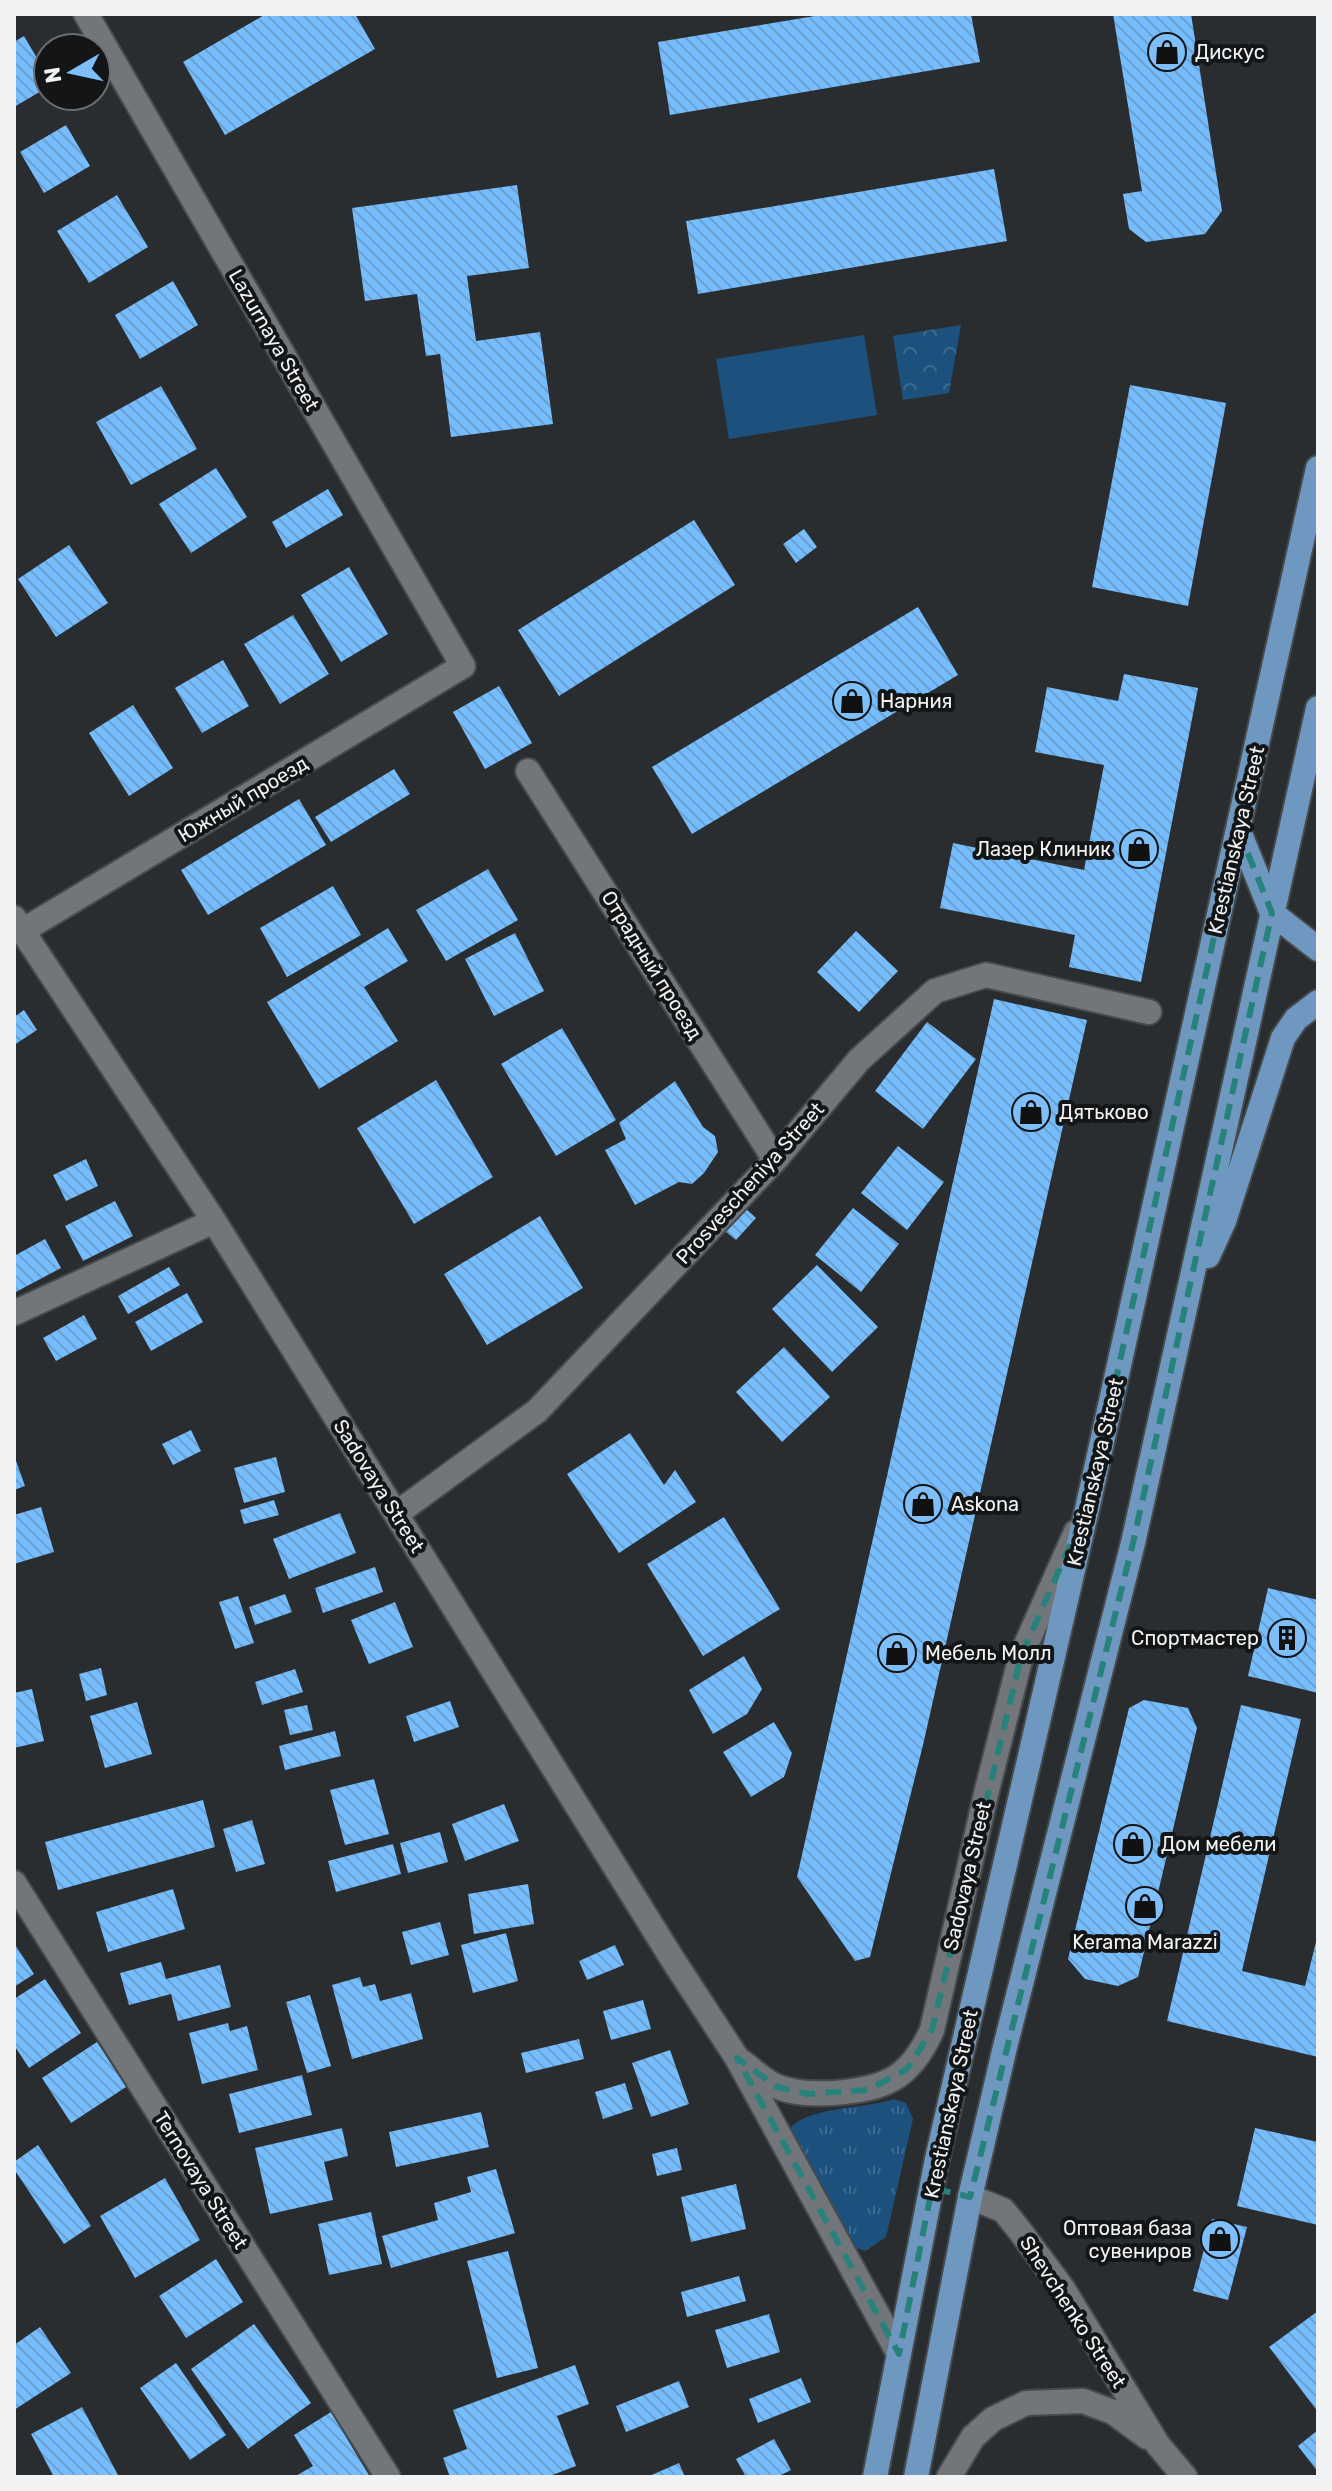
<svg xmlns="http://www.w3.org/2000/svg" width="1332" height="2491" viewBox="0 0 1332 2491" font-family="Rubik,sans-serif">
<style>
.grass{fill:url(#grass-tufts)}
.park{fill:url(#park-crowns)}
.garden{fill:#1c517e}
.building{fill:url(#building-back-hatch)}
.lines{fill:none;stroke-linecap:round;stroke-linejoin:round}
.minor-casing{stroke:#474a4d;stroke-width:28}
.major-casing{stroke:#474a4d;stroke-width:28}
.minor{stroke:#72767a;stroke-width:24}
.major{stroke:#6e98bf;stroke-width:24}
.marked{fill:none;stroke:#26827b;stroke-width:6;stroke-dasharray:16 10;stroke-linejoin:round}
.labels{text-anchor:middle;stroke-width:8;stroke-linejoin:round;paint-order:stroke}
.poi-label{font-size:20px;fill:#f0f2f4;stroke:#131516;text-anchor:start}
.street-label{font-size:20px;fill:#f0f2f4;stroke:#131516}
</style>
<defs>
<pattern id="grass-tufts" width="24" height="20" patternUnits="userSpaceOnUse" patternTransform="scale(2)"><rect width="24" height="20" fill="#1c517e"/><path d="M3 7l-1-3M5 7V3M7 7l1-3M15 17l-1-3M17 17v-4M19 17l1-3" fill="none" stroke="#3d6a91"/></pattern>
<pattern id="park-crowns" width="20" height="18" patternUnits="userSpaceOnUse" patternTransform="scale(2)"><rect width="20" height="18" fill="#1c517e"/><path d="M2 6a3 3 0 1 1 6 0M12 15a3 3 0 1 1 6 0" fill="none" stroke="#3d6a91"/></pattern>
<pattern id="building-back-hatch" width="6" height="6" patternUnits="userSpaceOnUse" patternTransform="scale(2)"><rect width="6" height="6" fill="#76bdfe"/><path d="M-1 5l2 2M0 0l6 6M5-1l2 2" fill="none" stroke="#6aa0d1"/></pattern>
</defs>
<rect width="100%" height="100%" fill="#2a2d30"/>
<path class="grass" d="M894 2099 906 2103 913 2119 886 2237 865 2251 854 2247 789 2130C804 2107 865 2109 894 2099Z"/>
<path class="park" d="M961 325 949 393 903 400 893 336Z"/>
<path class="garden" d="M864 335 877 415 729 439 716 359Z"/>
<path class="building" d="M266 14H355L375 49 225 135 183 62Z
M827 14H971L980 62 670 115 658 42Z
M1113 14H1191L1222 211 1205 234 1146 242 1129 229 1123 194 1142 191Z
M24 36 48 77V87L14 107V42Z
M66 125 90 166 44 193 20 152Z
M994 169 1007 241 698 294 686 221Z
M517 185 529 268 467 276 476 341 540 332 553 424 451 437 440 354 426 356 417 294 365 301 352 208Z
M117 195 148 247 89 283 57 231Z
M173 281 198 325 140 359 115 315Z
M1130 385 1226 403 1188 606 1092 587Z
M161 386 197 449 131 485 96 422Z
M216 468 247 517 191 553 159 504Z
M328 489 343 515 286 548 272 522Z
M694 520 735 585 559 696 518 630Z
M804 529 817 547 796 563 783 544Z
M69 545 108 603 56 637 18 579Z
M349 567 388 634 341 662 301 595Z
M918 607 958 675 692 834 652 767Z
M293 615 329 674 280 704 244 644Z
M223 660 249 706 202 733 175 688Z
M1124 674 1198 688 1141 982 1069 967 1075 935 940 908 953 843 1084 870 1104 765 1035 752 1047 687 1118 701Z
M499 686 532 743 485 769 453 712Z
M133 705 173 768 129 796 89 733Z
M394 769 410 794 331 842 315 817Z
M299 799 326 845 208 915 181 870Z
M488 869 518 920 446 961 416 910Z
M333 886 361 935 287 977 260 928Z
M388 928 408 961 364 987 398 1041 319 1089 267 1002Z
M856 931 898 971 859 1012 817 972Z
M515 933 544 991 494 1016 465 959Z
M994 999 1087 1020 923 1745 870 1957 855 1961 797 1877Z
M24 1010 37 1030 14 1045V1017Z
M927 1022 976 1059 923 1129 875 1091Z
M562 1028 616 1120 556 1156 501 1064Z
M436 1080 493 1177 414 1224 357 1128Z
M675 1081 703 1127 715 1136 718 1152 704 1173 692 1184 679 1182 635 1205 605 1150 626 1139 619 1123Z
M898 1146 944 1182 907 1230 861 1193Z
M86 1159 98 1186 66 1201 53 1175Z
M115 1201 133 1236 83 1261 65 1226Z
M745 1208 756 1218 736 1240 725 1231Z
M853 1208 899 1244 861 1292 815 1255Z
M540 1216 583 1288 487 1345 444 1274Z
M45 1239 61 1268 14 1293V1256Z
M817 1265 878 1327 832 1372 772 1309Z
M169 1267 180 1285 128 1314 118 1296Z
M187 1293 203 1322 151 1351 135 1322Z
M84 1315 97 1339 56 1361 43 1338Z
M784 1347 830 1397 782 1442 736 1392Z
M191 1430 201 1451 173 1465 162 1444Z
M630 1433 664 1485 675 1470 696 1502 619 1553 567 1474Z
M14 1455 25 1486 14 1490Z
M276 1457 285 1492 244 1503 234 1468Z
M274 1500 279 1515 244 1524 240 1510Z
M41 1507 54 1552 14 1564V1515Z
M340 1513 356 1553 289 1579 273 1539Z
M724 1517 780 1609 703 1656 647 1564Z
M375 1567 383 1592 323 1613 315 1588Z
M1268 1588 1318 1600V1693L1248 1676Z
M285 1594 292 1612 255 1625 249 1607Z
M238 1596 254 1643 235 1649 219 1602Z
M395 1602 413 1647 369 1664 351 1620Z
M744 1656 762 1689 747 1714 713 1734 689 1690Z
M101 1668 107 1695 86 1701 79 1674Z
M295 1669 303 1692 262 1705 255 1682Z
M32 1689 44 1741 14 1748V1693Z
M1144 1700 1188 1708 1197 1728 1138 1977 1118 1986 1085 1979 1068 1959 1129 1708Z
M450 1701 459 1727 414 1742 406 1716Z
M137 1702 152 1754 105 1768 90 1716Z
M307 1705 313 1730 290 1735 284 1710Z
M1241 1705 1301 1719 1242 1971 1305 1986 1318 1934V2057L1167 2021Z
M774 1722 792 1753 784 1777 751 1797 723 1752Z
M335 1731 341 1756 285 1770 279 1746Z
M374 1779 389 1834 345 1845 330 1790Z
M203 1800 215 1847 58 1890 45 1842Z
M504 1804 519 1841 465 1861 452 1824Z
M252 1820 265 1864 236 1872 223 1829Z
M440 1832 448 1862 408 1873 400 1843Z
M393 1844 401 1874 336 1892 328 1861Z
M528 1884 534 1924 474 1934 468 1894Z
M173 1889 185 1929 108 1952 96 1912Z
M440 1922 449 1955 411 1965 402 1932Z
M506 1933 518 1981 473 1993 461 1945Z
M14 1943 34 1974 14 1987Z
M615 1945 624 1965 587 1980 579 1961Z
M161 1962 166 1979 220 1965 231 2007 178 2021 171 1994 129 2005 120 1973Z
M360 1977 363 1987 375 1984 380 2001 411 1993 423 2039 352 2059 332 1985Z
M45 1979 81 2033 29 2068 14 2045V1999Z
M310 1995 331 2066 307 2073 286 2002Z
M643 2000 651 2029 611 2040 603 2011Z
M228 2023 230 2031 247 2026 258 2070 202 2084 189 2033Z
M579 2039 584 2059 526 2073 521 2053Z
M97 2042 126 2087 71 2123 42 2078Z
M670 2050 689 2104 651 2117 632 2063Z
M302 2075 312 2115 239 2133 229 2094Z
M625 2083 633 2109 603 2119 595 2092Z
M481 2112 489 2147 396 2167 389 2132Z
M342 2128 348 2156 324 2162 333 2200 270 2214 255 2148Z
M1255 2128 1318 2142V2225L1237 2206Z
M38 2145 91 2226 64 2244 14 2169V2162Z
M677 2148 682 2170 657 2176 652 2154Z
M496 2169 515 2233 391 2268 382 2236 438 2220 434 2203 471 2192 467 2177Z
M165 2178 200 2240 135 2278 100 2216Z
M736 2184 746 2229 691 2242 681 2197Z
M371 2212 382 2264 329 2275 318 2224Z
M1212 2219 1247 2227 1228 2300 1193 2291Z
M508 2251 538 2368 497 2378 467 2261Z
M216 2259 243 2302 186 2338 159 2296Z
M739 2276 746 2301 687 2317 681 2292Z
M1318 2311V2412L1269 2347Z
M769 2314 780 2352 727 2368 715 2330Z
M254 2324 311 2403 248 2449 191 2369Z
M40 2327 71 2373 14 2410V2345Z
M176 2363 226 2435 190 2460 140 2388Z
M575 2365 589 2404 557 2416 576 2466 547 2477H450L443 2458 467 2449 453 2410Z
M801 2378 811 2402 758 2423 749 2399Z
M679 2381 689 2407 626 2432 616 2406Z
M82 2407 119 2477H54L31 2434Z
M331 2412 370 2477H294L313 2466 294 2435Z
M1318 2430V2472L1298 2446Z
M774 2439 791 2470 777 2477H746L736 2459Z
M679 2463 685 2477H647Z"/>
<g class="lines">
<g class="minor-casing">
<path id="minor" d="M528 771 775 1160
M14 918 214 1221 673 1960 737 2058 899 2354
M22 931 463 666 86 14
M14 1313 214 1221
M396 1514 537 1411 775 1160 859 1060 935 991 986 975 1149 1012
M14 1883 388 2477
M742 2062C753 2070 765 2082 778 2087 796 2094 815 2094 834 2093 885 2089 910 2079 932 2030L987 1790 1021 1656 1076 1532
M970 2197 1003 2210 1020 2231 1063 2289 1158 2445 1185 2477
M949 2477 973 2437 993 2419 1026 2403 1083 2401 1113 2412 1147 2437"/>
</g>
<g class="major-casing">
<path id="major" d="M1238 829 1272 913 1318 949
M1208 1256 1224 1221 1283 1038 1296 1019 1318 1002
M875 2477 937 2159 1088 1505 1318 468
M916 2477 970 2197 1005 2047 1133 1543 1318 708"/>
</g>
<use href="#minor" class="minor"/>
<use href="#major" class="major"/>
</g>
<path class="marked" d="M1238 829 1272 913 1133 1543 970 2197 932 2188 899 2354 737 2058 777 2087 808 2094 868 2090 907 2069 932 2030 1021 1656 1088 1505Z"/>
<defs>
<g id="shop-disc" transform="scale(2)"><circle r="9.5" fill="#7ebef9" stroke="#131516"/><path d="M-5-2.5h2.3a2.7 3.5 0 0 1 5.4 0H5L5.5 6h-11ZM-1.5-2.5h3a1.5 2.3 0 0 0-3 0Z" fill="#111"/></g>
<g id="building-disc" transform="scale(2)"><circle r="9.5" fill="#7ebef9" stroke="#131516"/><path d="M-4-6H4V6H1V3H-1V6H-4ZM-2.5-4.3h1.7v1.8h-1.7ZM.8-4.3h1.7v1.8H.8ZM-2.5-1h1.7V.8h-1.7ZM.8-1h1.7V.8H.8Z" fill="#111"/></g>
</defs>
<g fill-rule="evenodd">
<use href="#shop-disc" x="1167" y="52"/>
<use href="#shop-disc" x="852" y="701"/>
<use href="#shop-disc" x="1139" y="849"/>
<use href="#shop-disc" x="1031" y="1112"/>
<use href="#shop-disc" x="923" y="1504"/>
<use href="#building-disc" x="1287" y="1638"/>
<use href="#shop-disc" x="897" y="1653"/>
<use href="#shop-disc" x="1133" y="1844"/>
<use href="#shop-disc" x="1145" y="1906"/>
<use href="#shop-disc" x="1220" y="2239"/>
</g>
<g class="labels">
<g class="poi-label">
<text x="1195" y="59">Дискус</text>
<text x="880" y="708">Нарния</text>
<text x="1111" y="856" text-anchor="end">Лазер Клиник</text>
<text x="1059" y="1119">Дятьково</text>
<text x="951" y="1511">Askona</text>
<text x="1259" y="1645" text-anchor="end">Спортмастер</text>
<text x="925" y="1660">Мебель Молл</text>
<text x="1161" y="1851">Дом мебели</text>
<text x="1145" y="1949" text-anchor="middle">Kerama Marazzi</text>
<text x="1192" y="2235" text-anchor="end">Оптовая база<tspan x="1192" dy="23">сувениров</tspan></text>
</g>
<g class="street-label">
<text transform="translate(274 340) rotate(60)" y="7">Lazurnaya Street</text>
<text transform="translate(243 799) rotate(-31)" y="7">Южный проезд</text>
<text transform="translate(1236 840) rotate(-77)" y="7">Krestianskaya Street</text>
<text transform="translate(652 965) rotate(58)" y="7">Отрадный проезд</text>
<text transform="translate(750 1183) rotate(-48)" y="7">Prosvescheniya Street</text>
<text transform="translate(1095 1472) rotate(-77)" y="7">Krestianskaya Street</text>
<text transform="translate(379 1486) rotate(58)" y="7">Sadovaya Street</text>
<text transform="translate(967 1876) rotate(-77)" y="7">Sadovaya Street</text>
<text transform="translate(951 2104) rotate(-78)" y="7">Krestianskaya Street</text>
<text transform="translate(201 2180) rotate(58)" y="7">Ternovaya Street</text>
<text transform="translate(1073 2312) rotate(57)" y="7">Shevchenko Street</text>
</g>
</g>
<rect width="1332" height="2491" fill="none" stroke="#f0f2f4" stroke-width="32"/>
<g transform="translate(72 72) rotate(261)"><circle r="38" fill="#131516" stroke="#6b6d6f" stroke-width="2"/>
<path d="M0-6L14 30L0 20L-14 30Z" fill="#7ebef9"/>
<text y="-12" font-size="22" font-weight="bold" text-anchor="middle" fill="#f0f2f4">N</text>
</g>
</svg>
